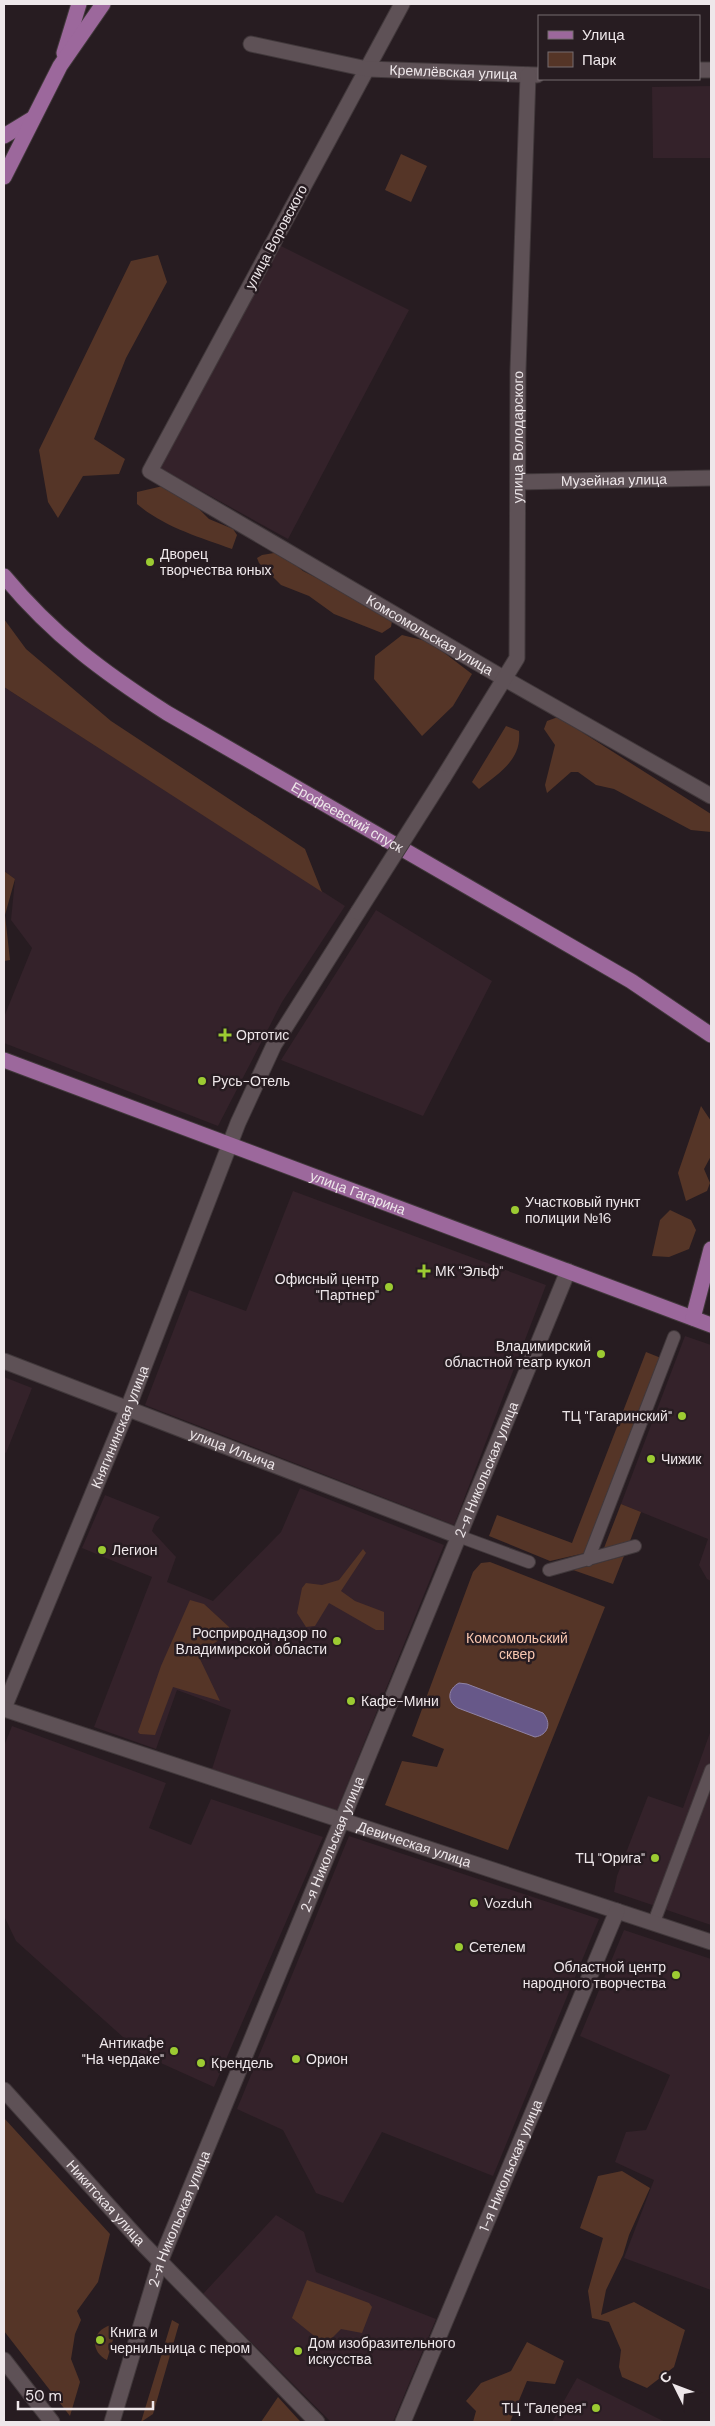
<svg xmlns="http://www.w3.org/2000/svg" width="715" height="2426" viewBox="0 0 715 2426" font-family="'DM Sans',sans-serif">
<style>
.built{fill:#34222a}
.green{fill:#553527}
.water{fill:#675889;stroke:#9083a6}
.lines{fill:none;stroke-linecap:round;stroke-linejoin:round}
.pedestrian-casing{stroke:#41383b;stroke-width:14}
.minor-casing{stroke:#41383b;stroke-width:17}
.primary-casing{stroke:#41383b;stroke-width:17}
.pedestrian{stroke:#5e5156;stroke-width:12}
.minor{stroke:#5e5156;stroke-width:15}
.primary{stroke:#9c689c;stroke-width:15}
.minor-bridge-casing{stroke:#41383b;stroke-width:17;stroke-linecap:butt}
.minor-bridge{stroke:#5e5156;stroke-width:15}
.poi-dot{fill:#9ccb32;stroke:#271c21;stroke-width:2}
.labels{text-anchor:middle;stroke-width:5;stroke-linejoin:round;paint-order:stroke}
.street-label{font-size:14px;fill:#eee7ea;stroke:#271c21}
.poi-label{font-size:14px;fill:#eee7ea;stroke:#271c21;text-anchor:start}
.park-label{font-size:14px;fill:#f8c6af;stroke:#271c21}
</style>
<rect width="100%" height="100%" fill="#271c21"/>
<path class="built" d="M711 86V158H653L652 87Z
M279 245 409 310 288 539 160 468Z
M4 687 345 906 282 1002 218 1126 4 1043V1017L32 948 11 920 15 879 4 871Z
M376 910 492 981 423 1116 281 1060Z
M293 1191 546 1285 454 1525 145 1405 189 1290 246 1311Z
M685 1336 711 1345V1581L707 1579 699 1565 708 1539 621 1504Z
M4 1377 32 1388 6 1453 4 1452Z
M300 1488 444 1545 337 1810 212 1769 231 1710 177 1690 156 1749 94 1727 152 1577 82 1548 105 1495 160 1517 155 1523 152 1531 176 1557 167 1582 213 1601 281 1532Z
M12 1726 166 1783 149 1828 191 1845 211 1799 323 1837 214 2087 143 2055 16 1941 4 1916V1746Z
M711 1730V1925L614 1892 617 1876 648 1796 683 1808Z
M349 1836 599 1919 493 2176 382 2132 343 2203 316 2193 283 2130 237 2109Z
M624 1930 711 1959V2290L624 2258 654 2180 615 2162 626 2132 646 2130 670 2075 580 2036Z
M276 2215 304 2232 316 2272 436 2319 393 2422H331L203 2294Z
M577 2378 659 2419 666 2422H552Z"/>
<path class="green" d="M401 154 427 166 411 202 385 190Z
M158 255 167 282 126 358 94 439 125 459 119 474 83 476 58 518 48 502 39 450 131 261Z
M163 486 195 505 209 519 233 529 237 535 232 549C199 537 164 527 137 504V492Z
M280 552 303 571 388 614 392 621 391 627 382 633 334 614 309 596 281 585 259 563 257 558 262 555Z
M4 619 26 649 111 721 305 849 322 892 4 687Z
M402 635 430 642 472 674 453 706 422 736 374 679 375 656Z
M558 717 711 814V832L691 830 614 789 596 785 578 772H571L547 793 545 785 555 745 544 729 547 721Z
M506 726 519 731C522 760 499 773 479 789L472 782Z
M4 871 15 879 5 915 10 960 4 961Z
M701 1106 711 1121V1156L704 1169 710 1183 707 1191 686 1201 678 1173Z
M670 1210 691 1220 696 1230 689 1249 669 1257 652 1256 660 1220Z
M646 1352 661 1358 585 1553 550 1561 489 1536 497 1515 572 1543Z
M621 1504 641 1512 630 1541 604 1548Z
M363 1549 366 1553 341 1591 355 1601 384 1612V1630H376L329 1603 315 1626 306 1627 297 1613 302 1588 306 1583 322 1585 339 1580Z
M624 1556 613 1584 573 1570Z
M490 1562 605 1607 508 1850 385 1805 402 1761 437 1767 444 1749 412 1736 473 1572 481 1563Z
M190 1600 204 1604 229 1627 230 1632 198 1655 220 1701 173 1687 155 1735 140 1734 138 1732 161 1666Z
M4 2118 110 2234 98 2282 77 2311 81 2320 75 2334 71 2359 80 2382 70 2416 4 2331Z
M622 2171 650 2188 629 2235 623 2255 606 2290 601 2315 634 2302 685 2330 674 2367 647 2388 622 2377 619 2367 621 2350 609 2322 592 2318 588 2291 603 2238 580 2228 598 2176Z
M307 2280 369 2303 372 2307 362 2333 341 2329 327 2343H323L292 2318Z
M172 2320 179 2324 153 2414 141 2422Z
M111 2325 117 2326 107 2360C89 2351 92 2330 111 2325Z
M527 2342 564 2361 555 2384 527 2381 510 2422H473L476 2411 466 2401 481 2383 511 2371Z
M278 2397 298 2419 301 2422H261Z"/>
<path class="water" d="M459 1683 467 1684 543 1713C552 1723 548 1735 535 1737L458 1708C446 1701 448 1689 459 1683Z"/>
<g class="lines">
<g class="pedestrian-casing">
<path id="pedestrian" d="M461 1537 529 1562
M588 1560 674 1337
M549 1570 635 1546
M654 1922 711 1770"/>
</g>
<g class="minor-casing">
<g id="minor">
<path id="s1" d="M402 4 150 471 505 679 711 796"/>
<path id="s2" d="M251 44 367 69 537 75"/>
<path d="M699 70H711"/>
<path id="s3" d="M518 482 711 478"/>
<path id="s4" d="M443 778 517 658 518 370 528 75"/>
<path id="s5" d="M4 1361 461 1537"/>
<path id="s6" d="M4 1708 128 1408 238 1123 274 1045 358 912"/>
<path id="s7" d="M4 1709 711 1942"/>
<path id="s8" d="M4 2090 143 2244 317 2422"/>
<path d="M4 2360 52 2422"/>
<path id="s9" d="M112 2422 160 2262 568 1271"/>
<path id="s10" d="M403 2422 617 1911"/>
</g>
</g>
<g class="primary-casing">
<g id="primary">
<path d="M64 53 79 4"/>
<path d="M4 136 32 119"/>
<path d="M4 177 60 66 103 4"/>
<path id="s11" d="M4 576C53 635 103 672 167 713L631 981 711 1035"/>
<path id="s12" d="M4 1060 711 1325"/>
<path d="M693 1318 711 1249"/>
</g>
</g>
<use href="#pedestrian" class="pedestrian"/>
<use href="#minor" class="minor"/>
<use href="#primary" class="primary"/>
<g class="minor-bridge-casing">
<path id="minor-bridge" d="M358 912 443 778"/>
</g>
<use href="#minor-bridge" class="minor-bridge"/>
</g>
<g class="poi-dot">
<circle cx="150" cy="562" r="5"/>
<path d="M222.5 1027.5h5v5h5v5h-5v5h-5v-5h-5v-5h5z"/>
<circle cx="202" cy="1081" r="5"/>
<circle cx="515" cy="1210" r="5"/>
<path d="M421.5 1263.5h5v5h5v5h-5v5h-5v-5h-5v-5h5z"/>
<circle cx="389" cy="1287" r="5"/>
<circle cx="601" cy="1354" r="5"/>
<circle cx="682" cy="1416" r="5"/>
<circle cx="651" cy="1459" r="5"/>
<circle cx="102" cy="1550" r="5"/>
<circle cx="337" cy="1641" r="5"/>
<circle cx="351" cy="1701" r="5"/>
<circle cx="655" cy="1858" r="5"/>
<circle cx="474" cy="1903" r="5"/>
<circle cx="459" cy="1947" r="5"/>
<circle cx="676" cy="1975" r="5"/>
<circle cx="174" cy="2051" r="5"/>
<circle cx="296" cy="2059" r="5"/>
<circle cx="201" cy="2063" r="5"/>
<circle cx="100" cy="2340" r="5"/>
<circle cx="298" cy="2351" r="5"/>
<circle cx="596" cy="2408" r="5"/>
</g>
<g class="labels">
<g class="street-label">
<text dy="5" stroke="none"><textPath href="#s2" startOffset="205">Кремлёвская улица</textPath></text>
<text transform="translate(276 237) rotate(-62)" y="5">улица Воровского</text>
<text dy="5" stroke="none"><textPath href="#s4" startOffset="362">улица Володарского</textPath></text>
<text dy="5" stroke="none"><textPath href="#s3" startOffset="96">Музейная улица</textPath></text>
<text dy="5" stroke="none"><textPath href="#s1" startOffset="855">Комсомольская улица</textPath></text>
<text dy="5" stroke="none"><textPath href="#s11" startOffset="422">Ерофеевский спуск</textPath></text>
<text dy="5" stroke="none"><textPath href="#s12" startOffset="378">улица Гагарина</textPath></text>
<text dy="5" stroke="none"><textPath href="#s6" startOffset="304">Княгининская улица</textPath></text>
<text dy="5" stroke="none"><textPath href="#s5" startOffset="245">улица Ильича</textPath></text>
<text dy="5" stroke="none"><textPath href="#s9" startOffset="1024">2-я Никольская улица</textPath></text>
<text dy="5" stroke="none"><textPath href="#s9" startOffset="619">2-я Никольская улица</textPath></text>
<text dy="5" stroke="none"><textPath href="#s7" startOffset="432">Девическая улица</textPath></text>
<text dy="5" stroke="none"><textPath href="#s10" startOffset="278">1-я Никольская улица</textPath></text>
<text dy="5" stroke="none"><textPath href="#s8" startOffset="152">Никитская улица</textPath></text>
<text dy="5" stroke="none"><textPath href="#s9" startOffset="214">2-я Никольская улица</textPath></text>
</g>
<g class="poi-label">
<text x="160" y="559">Дворец<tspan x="160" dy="16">творчества юных</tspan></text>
<text x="236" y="1040">Ортотис</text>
<text x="212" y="1086">Русь-Отель</text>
<text x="525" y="1207">Участковый пункт<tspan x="525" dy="16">полиции №16</tspan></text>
<text x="435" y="1276">МК "Эльф"</text>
<text x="379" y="1284" text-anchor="end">Офисный центр<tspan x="379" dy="16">"Партнер"</tspan></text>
<text x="591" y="1351" text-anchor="end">Владимирский<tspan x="591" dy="16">областной театр кукол</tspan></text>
<text x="672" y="1421" text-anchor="end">ТЦ "Гагаринский"</text>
<text x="661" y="1464">Чижик</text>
<text x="112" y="1555">Легион</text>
<text x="327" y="1638" text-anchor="end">Росприроднадзор по<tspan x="327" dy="16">Владимирской области</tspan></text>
<text x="361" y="1706">Кафе-Мини</text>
<text x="645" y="1863" text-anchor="end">ТЦ "Орига"</text>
<text x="484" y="1908">Vozduh</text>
<text x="469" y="1952">Сетелем</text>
<text x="666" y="1972" text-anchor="end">Областной центр<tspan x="666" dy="16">народного творчества</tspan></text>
<text x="164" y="2048" text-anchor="end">Антикафе<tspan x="164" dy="16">"На чердаке"</tspan></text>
<text x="306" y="2064">Орион</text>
<text x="211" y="2068">Крендель</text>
<text x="110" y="2337">Книга и<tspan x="110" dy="16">чернильница с пером</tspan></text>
<text x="308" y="2348">Дом изобразительного<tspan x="308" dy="16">искусства</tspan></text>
<text x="586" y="2413" text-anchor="end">ТЦ "Галерея"</text>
</g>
<g class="park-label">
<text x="517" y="1643">Комсомольский<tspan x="517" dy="16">сквер</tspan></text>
</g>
</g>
<rect width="715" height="2426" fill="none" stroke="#eee7ea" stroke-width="10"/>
<rect x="538" y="15" width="162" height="65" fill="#271c21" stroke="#776d71"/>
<rect x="548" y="31" width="25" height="8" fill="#9c689c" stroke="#776d71"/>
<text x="582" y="40" font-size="15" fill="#eee7ea">Улица</text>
<rect x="548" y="52" width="25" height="15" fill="#553527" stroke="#776d71"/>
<text x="582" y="65" font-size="15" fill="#eee7ea">Парк</text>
<g transform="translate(675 2386) rotate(312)" stroke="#271c21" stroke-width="4" paint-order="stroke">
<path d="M0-4L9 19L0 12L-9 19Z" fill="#eee7ea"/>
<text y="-8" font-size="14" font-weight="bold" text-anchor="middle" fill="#eee7ea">С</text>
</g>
<path d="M18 2401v8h135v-8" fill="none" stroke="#eee7ea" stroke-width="2.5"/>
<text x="25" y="2401" font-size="15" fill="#eee7ea" stroke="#271c21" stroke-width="4" paint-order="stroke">50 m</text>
</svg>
